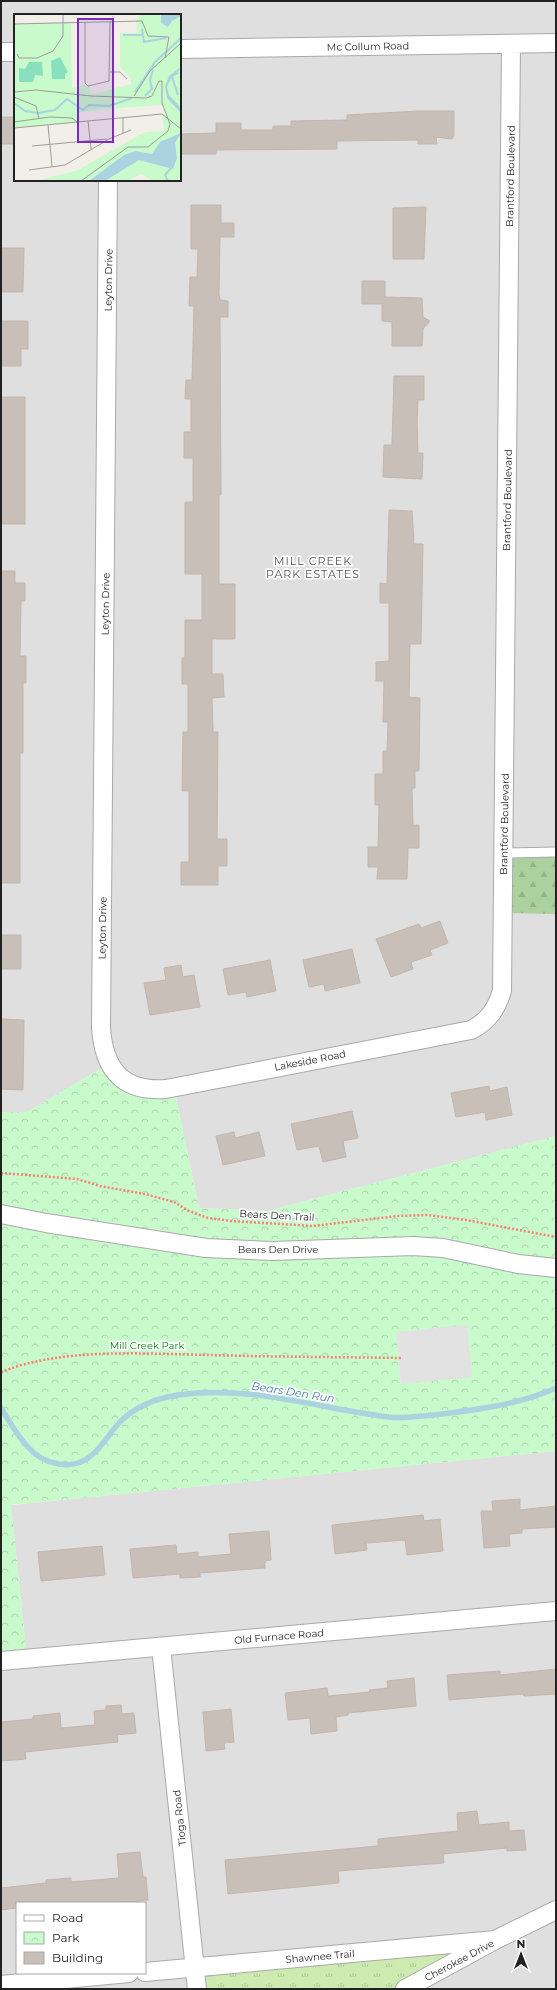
<svg xmlns="http://www.w3.org/2000/svg" width="557" height="1990" viewBox="0 0 557 1990" font-family="Montserrat,sans-serif">
<style>
.residential{fill:#e0dfdf;fill-rule:evenodd}
.grass{fill:url(#grass-tufts)}
.forest{fill:url(#forest-firs)}
.park{fill:url(#park-crowns)}
.parking{fill:#e2e2e2}
.lines{fill:none;stroke-linecap:round;stroke-linejoin:round}
.stream{stroke:#aad3df;stroke-width:5.5}
.building{fill:#c7bfb8;stroke:#c4b6ab}
.service-casing{stroke:#a9a9a9;stroke-width:11}
.minor-casing{stroke:#a9a9a9;stroke-width:20}
.path{stroke:#fa8072;stroke-width:2.5;stroke-dasharray:2 2;stroke-linecap:butt}
.service{stroke:#fff;stroke-width:9}
.minor{stroke:#fff;stroke-width:18}
.labels{text-anchor:middle;stroke-width:3.5;stroke-linejoin:round;paint-order:stroke}
.street-label{font-size:10px;fill:#222;stroke:#fff}
.park-label{font-size:10px;fill:#0c8416;stroke:#fff}
.neighbourhood-label{font-size:11px;letter-spacing:1px;fill:#555;stroke:#fff}
.water-label{font-size:11px;font-style:italic;fill:#4a7aab;stroke:#fff}
.inset-river{fill:none;stroke:#aad3df;stroke-width:2}
.inset-road{fill:none;stroke:#9f9d99;stroke-width:1}
.view{fill:#7b2cbf;fill-opacity:0.15;stroke:#7b2cbf;stroke-width:2}
.inset-edge{fill:none;stroke:#222;stroke-width:2}
</style>
<defs>
<pattern id="grass-tufts" width="24" height="20" patternUnits="userSpaceOnUse"><rect width="24" height="20" fill="#cdebb0"/><path d="M3 7l-1-3M5 7V3M7 7l1-3M15 17l-1-3M17 17v-4M19 17l1-3" fill="none" stroke="#b0c997"/></pattern>
<pattern id="forest-firs" width="22" height="20" patternUnits="userSpaceOnUse"><rect width="22" height="20" fill="#add19e"/><path d="M5 1l3.5 6h-7zM16 11l3.5 6h-7z" fill="#95b388"/></pattern>
<pattern id="park-crowns" width="20" height="18" patternUnits="userSpaceOnUse"><rect width="20" height="18" fill="#c8facc"/><path d="M2 6a3 3 0 1 1 6 0M12 15a3 3 0 1 1 6 0" fill="none" stroke="#acd6af"/></pattern>
</defs>
<rect width="100%" height="100%" fill="#f2efe9"/>
<path class="residential" d="M1 1H556V1136L267 1211 199 1208 174 1087 151 1090 109 1064 27 1112H1ZM15 15H180V180H15Z
M556 1451V1989H1V1661L27 1658 11 1505ZM17 1903H145V1973H17Z"/>
<path class="grass" d="M495 1940 405 1989H197L195 1967Z"/>
<path class="forest" d="M556 852V914L503 913 504 853Z"/>
<path class="park" d="M109 1064 117 1074 174 1087 199 1208 267 1211 556 1136V1451L11 1505 27 1658 1 1661V1112H27Z"/>
<path class="parking" d="M467 1325 472 1377 401 1384 396 1332Z"/>
<g class="lines">
<path class="stream" d="M1 1408C9 1421 17 1435 27 1446 43 1465 73 1472 92 1455 104 1445 111 1430 122 1420 137 1406 158 1398 178 1395 250 1385 317 1408 388 1417 403 1419 418 1416 434 1415 475 1410 518 1405 556 1388"/>
</g>
<path class="building" d="M418 111H454V135L452 139 436 137 437 144H418V140L337 141V149L216 150V154H180V134L216 133V123H241V130H273V126H291V121L347 120V115Z
M1 117H15V144H1Z
M191 205H221V223H234V237H220L219 294 220 300 228 301V317H220L221 495H219V584H235V639H212V674H223L224 697 212 698 213 732H218L217 839H227V866H218V885H181V862H189V791H182L183 732H188V684H182V658H185V620H202V574H185V502H193V458H184V432H191V399H185L186 380H192L194 306H189L190 277H197L198 249H191Z
M426 207 424 259H393V208Z
M1 248H24L23 292H1Z
M362 281H385V297L422 298 423 317 430 321 423 329 422 346H392V322L382 321V304H362Z
M1 321H28V349H21V366H1Z
M394 376H424V400H418L417 421 418 453H423L422 479 383 477 384 445H392Z
M1 397H25V524H1Z
M389 510 412 511 414 544H423L421 644H410L409 697 420 698 419 771H415V788H412L413 825H419V848H408L407 879H377L378 867H368V847H378L379 805H375V774H383V751H387L388 722H383L384 681H376V662L389 661V603H380V583L387 584Z
M1 571H15V583H25V601H21L20 656H26V683H23V753H20V883H1Z
M440 921 448 943 430 950 432 955 411 962 413 969 391 977 376 939 419 924 421 928Z
M1 935H21V969H1Z
M352 949 360 983 325 991 324 984 309 987 303 960Z
M270 960 276 991 247 997 246 992 228 995 223 969Z
M181 965 183 977 194 975 200 1007 150 1015 144 983 166 980 164 968Z
M1 1019 24 1020 23 1090 1 1089Z
M489 1086 490 1091 507 1087 512 1115 486 1120 485 1112 456 1117 451 1093Z
M352 1111 358 1138 343 1141 346 1157 323 1162 319 1146 297 1150 291 1124Z
M234 1132 235 1138 259 1132 265 1156 223 1165 216 1136Z
M520 1499V1510L556 1506V1527L522 1529V1533L509 1534 510 1546 484 1548 481 1511H493L492 1501Z
M423 1515 424 1521 440 1519 443 1551 407 1555 405 1540 366 1543 367 1550 335 1554 332 1525Z
M269 1531 271 1560 265 1561V1568L200 1573V1577L180 1578V1574L133 1578 130 1549 176 1545 177 1554 198 1552V1557L231 1554 229 1534Z
M102 1546 105 1575 41 1581 38 1552Z
M556 1669V1694L524 1696 523 1694 449 1700 447 1675 500 1671V1675Z
M414 1678 416 1706 348 1713V1715L336 1717 337 1731 311 1734 310 1718 288 1720 285 1693 327 1688 328 1696 370 1692 369 1690 388 1688 387 1681Z
M121 1705 122 1714 134 1713 136 1733 117 1735 118 1742 25 1752 26 1759 1 1761V1722L33 1719V1716L60 1713 61 1728 95 1725 94 1711 106 1710V1706Z
M231 1709 234 1742 224 1743 225 1749 206 1751 203 1712Z
M477 1811 479 1825 509 1822V1831L524 1830 526 1850 507 1851V1848L443 1854 444 1863 338 1871 339 1883 228 1894 225 1860 378 1846V1839L458 1831 457 1813Z
M140 1852 143 1877H146L148 1900 117 1903H17V1908L1 1910V1888L46 1883V1880L71 1878V1882L119 1878 117 1854Z"/>
<g class="lines">
<g class="service-casing">
<path id="service" d="M504 853 556 852"/>
</g>
<g class="minor-casing">
<path id="minor" d="M180 49 556 43
M1 52H15
M108 180 101 1028C104 1069 122 1092 166 1089L471 1030C489 1021 496 1009 502 991L511 44
M1 1214 46 1223 206 1248 273 1251 413 1246 443 1248 518 1264 556 1268
M161 1647 197 1989
M1 1661 556 1611
M145 1972 495 1940
M1 1985 129 1973
M405 1989 495 1940 556 1910"/>
</g>
<path class="path" d="M1 1173 77 1179 100 1186 145 1194 174 1202 189 1211 208 1218 231 1221 313 1226 397 1216 428 1215 466 1220 556 1237
M1 1372C64 1347 145 1354 211 1355 275 1357 339 1357 403 1358"/>
<use href="#service" class="service"/>
<use href="#minor" class="minor"/>
</g>
<g class="labels">
<g class="street-label">
<text transform="translate(368 46) rotate(-1)" y="4">Mc Collum Road</text>
<text transform="translate(510 176) rotate(-89)" y="4">Brantford Boulevard</text>
<text transform="translate(108 280) rotate(-89)" y="4">Leyton Drive</text>
<text transform="translate(507 500) rotate(-89)" y="4">Brantford Boulevard</text>
<text transform="translate(105 604) rotate(-89)" y="4">Leyton Drive</text>
<text transform="translate(504 824) rotate(-89)" y="4">Brantford Boulevard</text>
<text transform="translate(102 928) rotate(-89)" y="4">Leyton Drive</text>
<text transform="translate(310 1060) rotate(-11)" y="4">Lakeside Road</text>
<text transform="translate(277 1215) rotate(3)" y="4">Bears Den Trail</text>
<text x="278" y="1253">Bears Den Drive</text>
<text transform="translate(279 1636) rotate(-5)" y="4">Old Furnace Road</text>
<text transform="translate(179 1818) rotate(-96)" y="4">Tioga Road</text>
<text transform="translate(320 1956) rotate(-5)" y="4">Shawnee Trail</text>
<text transform="translate(459 1960) rotate(-28)" y="4">Cherokee Drive</text>
</g>
<g class="park-label">
<text x="147" y="1349">Mill Creek Park</text>
</g>
<g class="neighbourhood-label">
<text x="313" y="565">MILL CREEK<tspan x="313" dy="13">PARK ESTATES</tspan></text>
</g>
<g class="water-label">
<text transform="translate(293 1392) rotate(9)" y="4">Bears Den Run</text>
</g>
</g>
<g transform="translate(14 14)">
<rect width="167" height="167" fill="#f2efe9"/>
<path d="M126 0H167V167H138L128 160 112 167H22L64 156 131 118 150 117 148 100 152 101 148 91 117 93 65 98 66 108 0 114V10L57 8 58 74 71 71 75 72 77 80H81L117 70V64L106 53V19H124L122 7Z" fill="#c8facc"/>
<path d="M46 43 54 58 51 60V65H38L37 47ZM15 48H28L29 62 21 61 19 68H5V54L11 55Z" fill="#88e0be"/>
<path d="M147 0H167V2L158 7 154 13 147 9ZM167 53 163 59 167 58 157 64 153 73 155 81 167 94V99L153 84 151 73 155 62ZM167 119 161 129 163 144 159 155 125 146 91 167H75L110 141 122 137 138 140 146 128Z" fill="#aad3df"/>
<path class="inset-river" d="M128 15 130 28 152 24M109 21H129M158 63 164 81M121 78 141 48 167 24M131 82 138 75 136 66 139 56M0 89 11 97 24 99 41 96 53 85 69 96 75 91 95 92 118 84M154 167 151 161 157 154"/>
<path class="inset-road" d="M71 8V69L74 72 95 67 96 7M0 10 128 7 134 22 155 23 151 44M3 40 5 44H23L39 37 49 22V0M96 58H106L113 65M0 78 22 76 77 82 132 84 138 82 145 67H148V89L156 110 154 117 134 133H114L67 167M120 82 136 57 167 29M0 83 22 92 25 105M109 104V119M74 107 77 135M0 108 36 103 58 104 63 108M34 111 38 152M0 114 148 100 167 115M18 132 93 125M15 156 51 151 95 125 117 116"/>
<path class="view" d="M64 5H99V128H64Z"/>
<rect width="167" height="167" class="inset-edge"/>
</g>
<rect width="557" height="1990" fill="none" stroke="#222222" stroke-width="4"/>
<rect x="16" y="1902" width="130" height="72" fill="#ffffff" stroke="#a7a7a7"/>
<rect x="24" y="1915" width="20" height="6" fill="#ffffff" stroke="#a7a7a7"/>
<text x="52" y="1922" font-size="12" fill="#222222">Road</text>
<rect x="24" y="1932" width="20" height="12" fill="url(#park-crowns)" stroke="#a7a7a7"/>
<text x="52" y="1942" font-size="12" fill="#222222">Park</text>
<rect x="24" y="1952" width="20" height="12" fill="#c7bfb8" stroke="#a7a7a7"/>
<text x="52" y="1962" font-size="12" fill="#222222">Building</text>
<g transform="translate(521 1954)" stroke="#ffffff" stroke-width="3" paint-order="stroke">
<path d="M0-3L7 15L0 10L-7 15Z" fill="#222222"/>
<text y="-6" font-size="11" font-weight="bold" text-anchor="middle" fill="#222222">N</text>
</g>
</svg>
